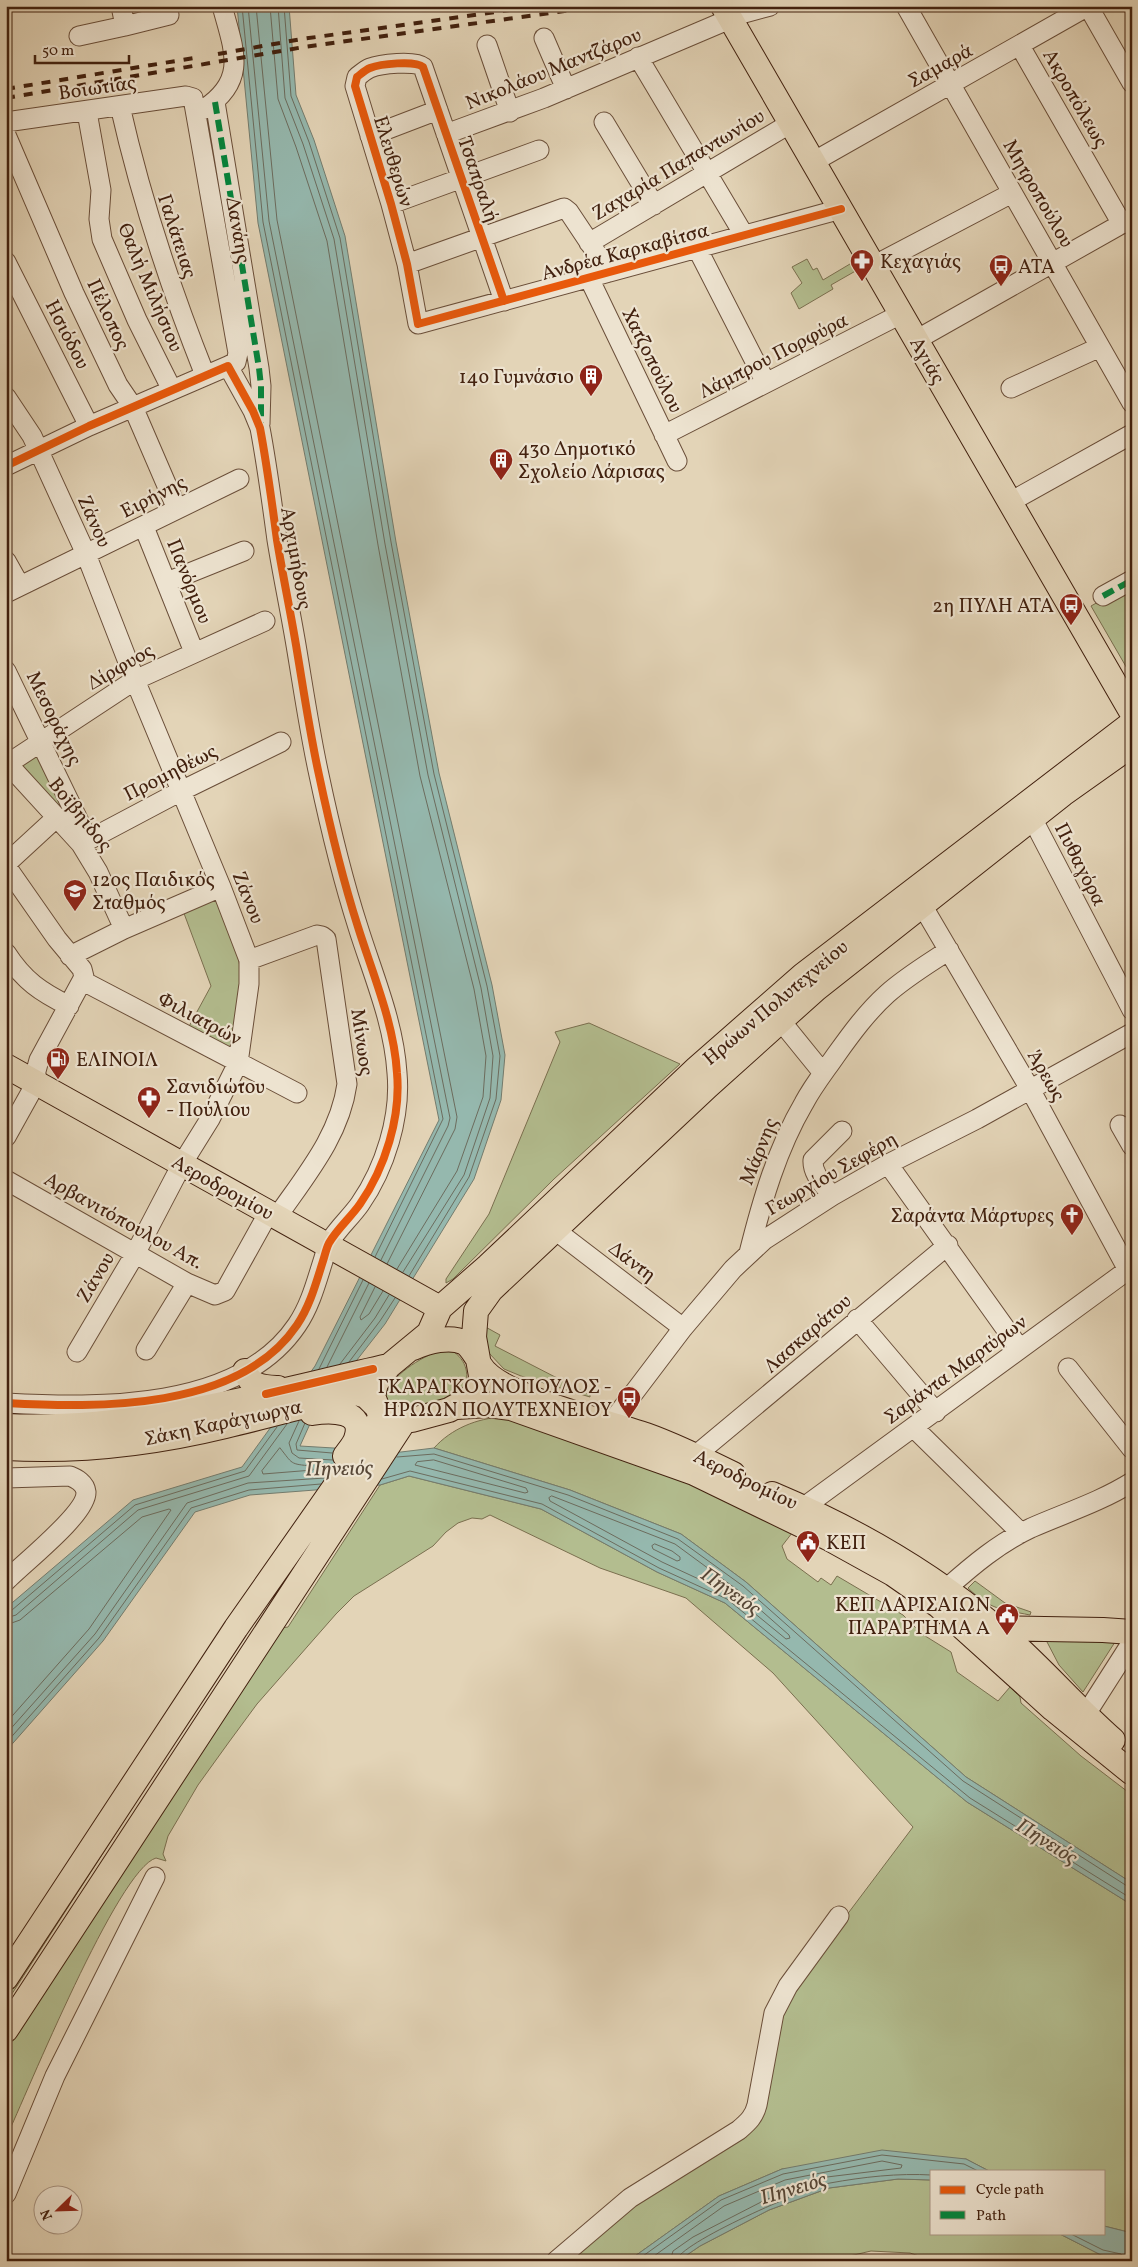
<svg xmlns="http://www.w3.org/2000/svg" width="1138" height="2267" viewBox="0 0 1138 2267" font-family="Vollkorn,serif">
<style>
.green{fill:#b3bd8f;stroke:#7a6f4f}
.water{fill:#95b8ae;stroke:#747c6e}
.lines{fill:none;stroke-linecap:round;stroke-linejoin:round}
.shore{stroke:#6c6c5e;stroke-width:1}
.minor-casing{stroke:#6a4e39;stroke-width:21}
.major-casing{stroke:#42210f;stroke-width:26}
.minor{stroke:#ede3d0;stroke-width:19}
.major{stroke:#e3d4b7;stroke-width:24}
.rail{stroke:#42210f;stroke-width:4;stroke-dasharray:9 9;stroke-linecap:butt}
.quiet{stroke:#00873e;stroke-width:6;stroke-dasharray:12 6;stroke-linecap:butt}
.cycleway-casing{stroke:#ede3d0;stroke-width:11}
.cycleway{stroke:#e8590c;stroke-width:8}
.labels{text-anchor:middle;stroke-width:4.5;stroke-linejoin:round;paint-order:stroke}
.street-label{font-size:20px;fill:#42210f;stroke:#ede3d0}
.poi-label{font-size:20px;fill:#42210f;stroke:#ede3d0;text-anchor:start}
.water-label{font-size:21px;font-style:italic;fill:#574737;stroke:#ede3d0}
</style>
<rect width="100%" height="100%" fill="#e3d4b7"/>
<filter id="stains"><feTurbulence type="fractalNoise" baseFrequency=".004" numOctaves="4"/><feColorMatrix values="0 0 0 0 .2 0 0 0 0 .09 0 0 0 0 .02 0 0 0 .5 -.17"/></filter>
<radialGradient id="worn" r=".72"><stop offset=".6" stop-color="#630" stop-opacity="0"/><stop offset="1" stop-color="#630" stop-opacity=".3"/></radialGradient>
<path class="green" d="M807 259 813 270 817 268 823 280 855 261 859 269 831 285 833 289 799 309 791 293 802 283 792 267Z
M1132 583V677L1091 606Z
M40 749 74 826 17 765Z
M214 895C225 923 240 951 242 981L229 1053 186 1032 211 986 182 908Z
M589 1023 680 1064 554 1179 453 1279 446 1283V1279L489 1214 560 1042 555 1032Z
M482 1325 500 1335 495 1346 590 1395V1397L521 1376 504 1369 488 1352Z
M439 1351 454 1352C469 1363 470 1380 461 1394L409 1412 392 1408 386 1396C388 1377 423 1356 439 1351Z
M503 1417 686 1479 792 1533 782 1546 787 1559 818 1582 821 1578 831 1585 837 1576 903 1615 922 1634 951 1652 957 1672 998 1701 1010 1687 1020 1697 1021 1703 1081 1756 1132 1795V1883L966 1777 746 1582 681 1534 570 1490 434 1448C451 1429 477 1418 503 1417Z
M409 1476 541 1509 657 1572 725 1603 967 1802 1132 1905V2233L1104 2226V2171H989L966 2159 782 2169 719 2196 628 2261H568L630 2198 752 2117 773 2024 837 1928 913 1827 773 1673 686 1598 600 1568 490 1515 482 1519 472 1518 458 1523 446 1532 433 1546 354 1596 336 1614 257 1704 229 1742 198 1785 168 1836 163 1854 166 1861 156 1858C118 1869 27 2093 6 2138V2051L281 1628 288 1627 380 1485Z
M975 1581 1005 1603 1031 1612 1030 1615C1000 1609 991 1610 968 1588Z
M1046 1640 1115 1642 1083 1692 1059 1665Z
M219 1674 6 2003V1992L141 1785Z
M898 2179 932 2180V2233H1058L1101 2255 1132 2261H934L910 2253 871 2251 828 2261H678L700 2246 769 2210 829 2188Z"/>
<path class="water" d="M237 6H289L296 95 314 140 345 236 396 542 439 773 492 985 505 1055 501 1100 474 1179 385 1324 314 1415 300 1446 401 1452 434 1448 570 1490 681 1534 746 1582 966 1777 1132 1883V1905L967 1802 725 1603 657 1572 541 1509 409 1476 380 1485 250 1495 195 1512 103 1641 6 1751V1608L133 1500 242 1467 315 1366 439 1120 258 223Z
M882 2150 966 2159 989 2171H932V2180L898 2179 829 2188 769 2210 700 2246 678 2261H628L719 2196 782 2169Z
M1104 2226 1132 2233V2261L1101 2255 1058 2233H1104Z"/>
<g class="lines">
<path class="shore" d="M242 6 263 222 443 1119 375 1257
M248 6 269 221 450 1118 448 1126 381 1260
M256 6 277 220 457 1117 455 1129 387 1264
M270 6 278 99 296 147 327 241 378 545 420 776 474 989 486 1056 483 1097 457 1171 397 1269
M278 6 285 98 303 144 334 239 385 544 428 775 481 988 493 1056 490 1098 464 1175 403 1272
M284 6 291 96 309 142 340 238 391 542 434 774 487 986 500 1056 496 1099 469 1177 409 1276
M375 1287 360 1317 361 1320 369 1314 383 1291
M349 1362 380 1321 395 1298
M340 1364 375 1318 389 1295
M327 1367 369 1283
M319 1369 363 1280
M299 1421 289 1443 292 1453 299 1458 333 1460
M305 1423 296 1444 297 1450 332 1453
M280 1448C293 1464 289 1464 312 1466L313 1470 263 1474 262 1471Z
M397 1457 434 1454 568 1495 678 1539 743 1586 963 1781 1127 1886 1132 1887
M434 1460 526 1488 528 1492 525 1493 415 1465 417 1462Z
M382 1479 410 1471 542 1504 659 1568 727 1599 970 1798 1132 1899
M552 1496 675 1544 739 1591 789 1635 790 1638 786 1639 731 1594 662 1562 550 1501 549 1498Z
M655 1544 672 1551 680 1557V1560L677 1561 653 1549 652 1546Z
M6 1611 12 1610 135 1505 245 1471 277 1427
M6 1618 16 1615 138 1510 249 1476 287 1424
M6 1625 20 1620 142 1517 169 1509 171 1510 89 1629 6 1723
M6 1734 95 1634 187 1503 248 1483 325 1478
M6 1743 99 1638 191 1508 249 1490 321 1484
M1069 2233 1103 2250 1121 2254 1125 2261
M636 2261 721 2200 783 2174 882 2155 964 2164 978 2171
M647 2261 724 2206 785 2180 882 2161 902 2165 901 2168 827 2177 765 2200 693 2237 673 2251 670 2261
M676 2261C678 2243 808 2187 830 2183 863 2177 898 2173 932 2175"/>
<g class="minor-casing">
<path id="minor" d="M906 6 1132 403
M1088 6 1132 83
M125 26 169 15
M79 36 125 26 121 6
M544 38 566 89
M487 45 510 112
M1020 46 1122 224
M638 57 744 235
M215 102 259 368 261 386 260 424
M120 106C141 199 170 287 205 375
M204 109C248 80 234 50 222 6
M87 112 101 190 99 219 102 239 137 320 172 390
M6 122 186 96 193 98 238 353 236 362 228 366
M604 122 654 205
M446 134 544 98 744 13 770 6
M6 135 74 293 118 385 133 407 177 509
M370 136 438 110
M813 162 1088 6
M391 204 539 150
M589 243 791 123
M697 248 766 383
M6 262 89 426
M407 264 564 208 569 212 609 272
M873 266 1012 193
M589 278 677 461
M504 301 423 67C415 60 380 64 370 68 365 70 361 74 357 77L355 86 391 204 407 264 418 324C559 286 700 248 841 209
M916 340 1132 218
M1011 388 1100 347
M6 397 32 436 86 554 135 680 221 887 249 960V984L238 1063 210 1119 182 1164 135 1254 77 1352
M664 435 901 314
M6 466 89 426 228 366 253 411 260 428C267 465 272 503 277 540 283 577 291 614 297 651 304 693 310 734 319 775 330 827 342 877 358 927 373 975 394 1023 397 1073 401 1117 385 1168 360 1204 351 1217 337 1229 329 1243 326 1249 325 1255 323 1261 316 1283 310 1306 297 1325 239 1411 98 1408 6 1403
M1010 502 1132 434
M144 527 194 652
M6 561 20 586
M167 582 244 551
M6 593 239 479
M1103 596 1132 580
M6 671 88 840
M6 762 81 844 98 872 124 929
M6 765 135 680 265 621
M1032 818 1132 1010
M81 844 181 791 281 742
M6 864 57 817
M6 866 57 939 82 969 84 977 39 1060 36 1071V1083L6 1137
M922 905 1030 1089 1128 1270
M6 953C24 981 41 992 69 1006
M70 956 124 929 221 887
M249 960 317 935 322 936 326 939 347 1084C340 1135 306 1175 277 1217
M83 981 297 1093
M780 1020 823 1073
M1120 1125 1132 1146
M888 1164 1020 1349
M6 1180 187 1283 215 1295 225 1291 269 1212
M832 1196C824 1185 812 1174 813 1160L842 1131
M555 1230 683 1328
M749 1253C762 1201 777 1149 804 1103 813 1086 825 1071 836 1055 851 1034 867 1012 887 994 906 977 928 964 949 950
M857 1319 936 1412
M146 1350 187 1283
M1068 1368 1132 1449
M611 1423 683 1328 733 1269 764 1240 832 1196 888 1164 977 1119 1132 1033
M914 1428 1021 1533
M696 1455 948 1245
M6 1478 70 1476C77 1479 85 1483 86 1492 87 1514 22 1564 6 1581
M804 1507 1132 1267
M947 1588C973 1565 999 1543 1031 1528 1065 1513 1100 1502 1132 1482
M1086 1714 1132 1642
M6 2194 55 2076 155 1877
M556 2261 630 2198 739 2130C748 2122 754 2117 757 2105L774 2013 788 1986 839 1916"/>
</g>
<g class="major-casing">
<path id="major" d="M723 6 1132 713
M1132 723 803 975 697 1068 488 1266 440 1308 429 1333 389 1366 376 1383 373 1396 379 1412 391 1418 412 1420 449 1410 471 1398 480 1384 481 1376 474 1337 476 1311 491 1290 707 1087 816 989 1063 794 1132 745
M6 1066 440 1308
M413 1348C427 1342 450 1335 465 1343 471 1347 474 1354 478 1359
M480 1365C498 1397 609 1422 646 1435 677 1446 705 1460 733 1474
M245 1371C251 1387 262 1387 278 1388
M457 1407 488 1405 511 1408 694 1473 828 1538 893 1574 939 1606 1053 1709 1132 1773
M312 1413C330 1410 366 1409 356 1439 354 1445 349 1450 345 1456
M6 1426C137 1432 263 1394 389 1366
M6 1448C78 1452 155 1443 225 1426 269 1416 313 1403 357 1393L366 1396 375 1405
M772 1494C853 1528 928 1571 995 1627 1037 1662 1072 1704 1113 1740
M989 1628 1103 1630 1132 1632
M6 1978 236 1628 364 1445 382 1415
M6 2030 405 1420"/>
</g>
<use href="#minor" class="minor"/>
<use href="#major" class="major"/>
<path class="rail" d="M218 54 302 39 539 6
M6 89 194 58
M6 98 304 47 601 6"/>
<path class="quiet" d="M215 102 259 368 261 386V423
M1103 596 1132 580"/>
<g class="cycleway-casing">
<path id="cycleway" d="M504 301 423 67C415 60 380 64 370 68 365 70 361 74 357 77L355 86 391 204 407 264 418 324C559 286 700 248 841 209
M6 466 89 426 228 366 253 411 260 428C267 465 272 503 277 540 283 577 291 614 297 651 304 693 310 734 319 775 330 827 342 877 358 927 373 975 394 1023 397 1073 401 1117 385 1168 360 1204 351 1217 337 1229 329 1243 326 1249 325 1255 323 1261 316 1283 310 1306 297 1325 239 1411 98 1408 6 1403
M266 1394 373 1369"/>
</g>
<use href="#cycleway" class="cycleway"/>
</g>
<defs>
<g id="pharmacy-pin" transform="scale(1.25)"><path d="M0 17L-7.5 6A9.5 9.5 0 1 1 7.5 6Z" fill="#8f2418" stroke="#ede3d0"/><path d="M-2-6h4v4h4v4h-4v4h-4v-4h-4v-4h4Z" fill="#fff"/></g>
<g id="bus-pin" transform="scale(1.25)"><path d="M0 17L-7.5 6A9.5 9.5 0 1 1 7.5 6Z" fill="#8f2418" stroke="#ede3d0"/><path d="M-5-6H5V4H4V6H2V4H-2V6H-4V4H-5ZM-3.5-4V0h7V-4ZM-3.5 1.2v1.5H-2V1.2ZM2 1.2v1.5H3.5V1.2Z" fill="#fff"/></g>
<g id="building-pin" transform="scale(1.25)"><path d="M0 17L-7.5 6A9.5 9.5 0 1 1 7.5 6Z" fill="#8f2418" stroke="#ede3d0"/><path d="M-4-6H4V6H1V3H-1V6H-4ZM-2.5-4.3h1.7v1.8h-1.7ZM.8-4.3h1.7v1.8H.8ZM-2.5-1h1.7V.8h-1.7ZM.8-1h1.7V.8H.8Z" fill="#fff"/></g>
<g id="school-pin" transform="scale(1.25)"><path d="M0 17L-7.5 6A9.5 9.5 0 1 1 7.5 6Z" fill="#8f2418" stroke="#ede3d0"/><path d="M0-5L7-2L0 1L-7-2ZM-4 1L0 2.5L4 1V4Q0 6-4 4Z" fill="#fff"/></g>
<g id="fuel-pin" transform="scale(1.25)"><path d="M0 17L-7.5 6A9.5 9.5 0 1 1 7.5 6Z" fill="#8f2418" stroke="#ede3d0"/><path d="M-5.5-6h7V0h2V4h1.3V-2.5L3-4.5l.8-.8L6-3V5H2.5V1h-1V6h-7ZM-4.2-4.7v3.2H.2V-4.7Z" fill="#fff"/></g>
<g id="church-pin" transform="scale(1.25)"><path d="M0 17L-7.5 6A9.5 9.5 0 1 1 7.5 6Z" fill="#8f2418" stroke="#ede3d0"/><path d="M-1.2-6h2.4v3.5h3.3v2.4h-3.3V6h-2.4V-.1h-3.3v-2.4h3.3Z" fill="#fff"/></g>
<g id="civic-pin" transform="scale(1.25)"><path d="M0 17L-7.5 6A9.5 9.5 0 1 1 7.5 6Z" fill="#8f2418" stroke="#ede3d0"/><path d="M-.6-6.5H3V-4.5H.6V-3L4-1V1h2V6H-6V1h2V-1L-.6-3ZM-1.2 2.5V6h2.4V2.5Z" fill="#fff"/></g>
</defs>
<g fill-rule="evenodd">
<use href="#pharmacy-pin" x="862" y="261"/>
<use href="#bus-pin" x="1001" y="266"/>
<use href="#building-pin" x="591" y="376"/>
<use href="#building-pin" x="501" y="460"/>
<use href="#bus-pin" x="1071" y="605"/>
<use href="#school-pin" x="75" y="891"/>
<use href="#fuel-pin" x="58" y="1059"/>
<use href="#pharmacy-pin" x="149" y="1098"/>
<use href="#church-pin" x="1072" y="1215"/>
<use href="#bus-pin" x="629" y="1398"/>
<use href="#civic-pin" x="808" y="1542"/>
<use href="#civic-pin" x="1007" y="1615"/>
</g>
<g class="labels">
<g class="street-label">
<text transform="translate(940 65) rotate(-29)" y="7">Σαμαρά</text>
<text transform="translate(553 68) rotate(-22)" y="7">Νικολάου Μαντζάρου</text>
<text transform="translate(97 87) rotate(-8)" y="7">Βοιωτίας</text>
<text transform="translate(1076 98) rotate(60)" y="7">Ακροπόλεως</text>
<text transform="translate(394 161) rotate(73)" y="7">Ελευθερών</text>
<text transform="translate(678 164) rotate(-31)" y="7">Ζαχαρία Παπαντωνίου</text>
<text transform="translate(479 179) rotate(71)" y="7">Τσαπραλή</text>
<text transform="translate(1039 193) rotate(60)" y="7">Μητροπούλου</text>
<text transform="translate(239 230) rotate(80)" y="7">Δανάης</text>
<text transform="translate(178 236) rotate(72)" y="7">Γαλάτειας</text>
<text transform="translate(625 251) rotate(-15)" y="7">Ανδρέα Καρκαβίτσα</text>
<text transform="translate(151 287) rotate(67)" y="7">Θαλή Μιλήσιου</text>
<text transform="translate(109 314) rotate(65)" y="7">Πέλοπος</text>
<text transform="translate(68 334) rotate(63)" y="7">Ησιόδου</text>
<text transform="translate(773 355) rotate(-27)" y="7">Λάμπρου Πορφύρα</text>
<text transform="translate(653 360) rotate(64)" y="7">Χατζοπούλου</text>
<text transform="translate(928 360) rotate(60)" y="7">Αγιάς</text>
<text transform="translate(153 496) rotate(-27)" y="7">Ειρήνης</text>
<text transform="translate(95 521) rotate(66)" y="7">Ζάνου</text>
<text transform="translate(297 558) rotate(80)" y="7">Αρχιμήδους</text>
<text transform="translate(190 581) rotate(68)" y="7">Πανόρμου</text>
<text transform="translate(120 666) rotate(-30)" y="7">Δίρφυος</text>
<text transform="translate(55 718) rotate(64)" y="7">Μεσοράχης</text>
<text transform="translate(170 772) rotate(-27)" y="7">Προμηθέως</text>
<text transform="translate(81 814) rotate(51)" y="7">Βοϊβηίδος</text>
<text transform="translate(1081 864) rotate(63)" y="7">Πυθαγόρα</text>
<text transform="translate(249 897) rotate(68)" y="7">Ζάνου</text>
<text transform="translate(775 1002) rotate(-40)" y="7">Ηρώων Πολυτεχνείου</text>
<text transform="translate(200 1018) rotate(28)" y="7">Φιλιατρών</text>
<text transform="translate(363 1042) rotate(82)" y="7">Μίνωος</text>
<text transform="translate(1047 1075) rotate(60)" y="7">Άρεως</text>
<text transform="translate(758 1151) rotate(-68)" y="7">Μάρνης</text>
<text transform="translate(831 1173) rotate(-30)" y="7">Γεωργίου Σεφέρη</text>
<text transform="translate(223 1187) rotate(29)" y="7">Αεροδρομίου</text>
<text transform="translate(124 1220) rotate(29)" y="7">Αρβανιτόπουλου Απ.</text>
<text transform="translate(633 1261) rotate(37)" y="7">Δάντη</text>
<text transform="translate(95 1277) rotate(-59)" y="7">Ζάνου</text>
<text transform="translate(807 1333) rotate(-41)" y="7">Λασκαράτου</text>
<text transform="translate(955 1369) rotate(-36)" y="7">Σαράντα Μαρτύρων</text>
<text transform="translate(223 1422) rotate(-12)" y="7">Σάκη Καράγιωργα</text>
<text transform="translate(746 1479) rotate(26)" y="7">Αεροδρομίου</text>
</g>
<g class="poi-label">
<text x="880" y="268">Κεχαγιάς</text>
<text x="1018" y="273">ΑΤΑ</text>
<text x="574" y="383" text-anchor="end">14ο Γυμνάσιο</text>
<text x="518" y="455">43ο Δημοτικό<tspan x="518" dy="23">Σχολείο Λάρισας</tspan></text>
<text x="1054" y="612" text-anchor="end">2η ΠΥΛΗ ΑΤΑ</text>
<text x="92" y="886">12ος Παιδικός<tspan x="92" dy="23">Σταθμός</tspan></text>
<text x="76" y="1066">ΕΛΙΝΟΙΛ</text>
<text x="166" y="1093">Σανιδιώτου<tspan x="166" dy="23">- Πούλιου</tspan></text>
<text x="1054" y="1222" text-anchor="end">Σαράντα Μάρτυρες</text>
<text x="612" y="1393" text-anchor="end">ΓΚΑΡΑΓΚΟΥΝΟΠΟΥΛΟΣ -<tspan x="612" dy="23">ΗΡΩΩΝ ΠΟΛΥΤΕΧΝΕΙΟΥ</tspan></text>
<text x="826" y="1549">ΚΕΠ</text>
<text x="990" y="1611" text-anchor="end">ΚΕΠ ΛΑΡΙΣΑΙΩΝ<tspan x="990" dy="23">ΠΑΡΑΡΤΗΜΑ A</tspan></text>
</g>
<g class="water-label">
<text transform="translate(339 1468) rotate(-1)" y="7">Πηνειός</text>
<text transform="translate(731 1591) rotate(35)" y="7">Πηνειός</text>
<text transform="translate(1047 1841) rotate(32)" y="7">Πηνειός</text>
<text transform="translate(793 2188) rotate(-17)" y="7">Πηνειός</text>
</g>
</g>
<rect width="1138" height="2267" fill="none" stroke="#e3d4b7" stroke-width="25"/>
<rect x="8" y="8" width="1123" height="2252" fill="none" stroke="#42210f" stroke-width="2.5"/>
<rect x="12" y="12" width="1113" height="2242" fill="none" stroke="#42210f"/>
<rect x="930" y="2170" width="175" height="65" fill="#ede3d0" stroke="#a99583"/>
<rect x="940" y="2186" width="25" height="8" fill="#e8590c" stroke="#a99583"/>
<text x="976" y="2194" font-size="15" fill="#42210f">Cycle path</text>
<rect x="940" y="2211" width="25" height="8" fill="#00873e" stroke="#a99583"/>
<text x="976" y="2220" font-size="15" fill="#42210f">Path</text>
<g transform="translate(58 2210) rotate(247)"><circle r="24" fill="#ede3d0" stroke="#a99583"/>
<path d="M0-4L9 19L0 12L-9 19Z" fill="#8f2418"/>
<text y="-8" font-size="14" font-weight="bold" text-anchor="middle" fill="#42210f">N</text>
</g>
<path d="M35 55v8h94v-8" fill="none" stroke="#42210f" stroke-width="2.5"/>
<text x="42" y="55" font-size="15" fill="#42210f" stroke="#ede3d0" stroke-width="4" paint-order="stroke">50 m</text>
<rect width="100%" height="100%" filter="url(#stains)"/>
<rect width="100%" height="100%" fill="url(#worn)"/>
</svg>
